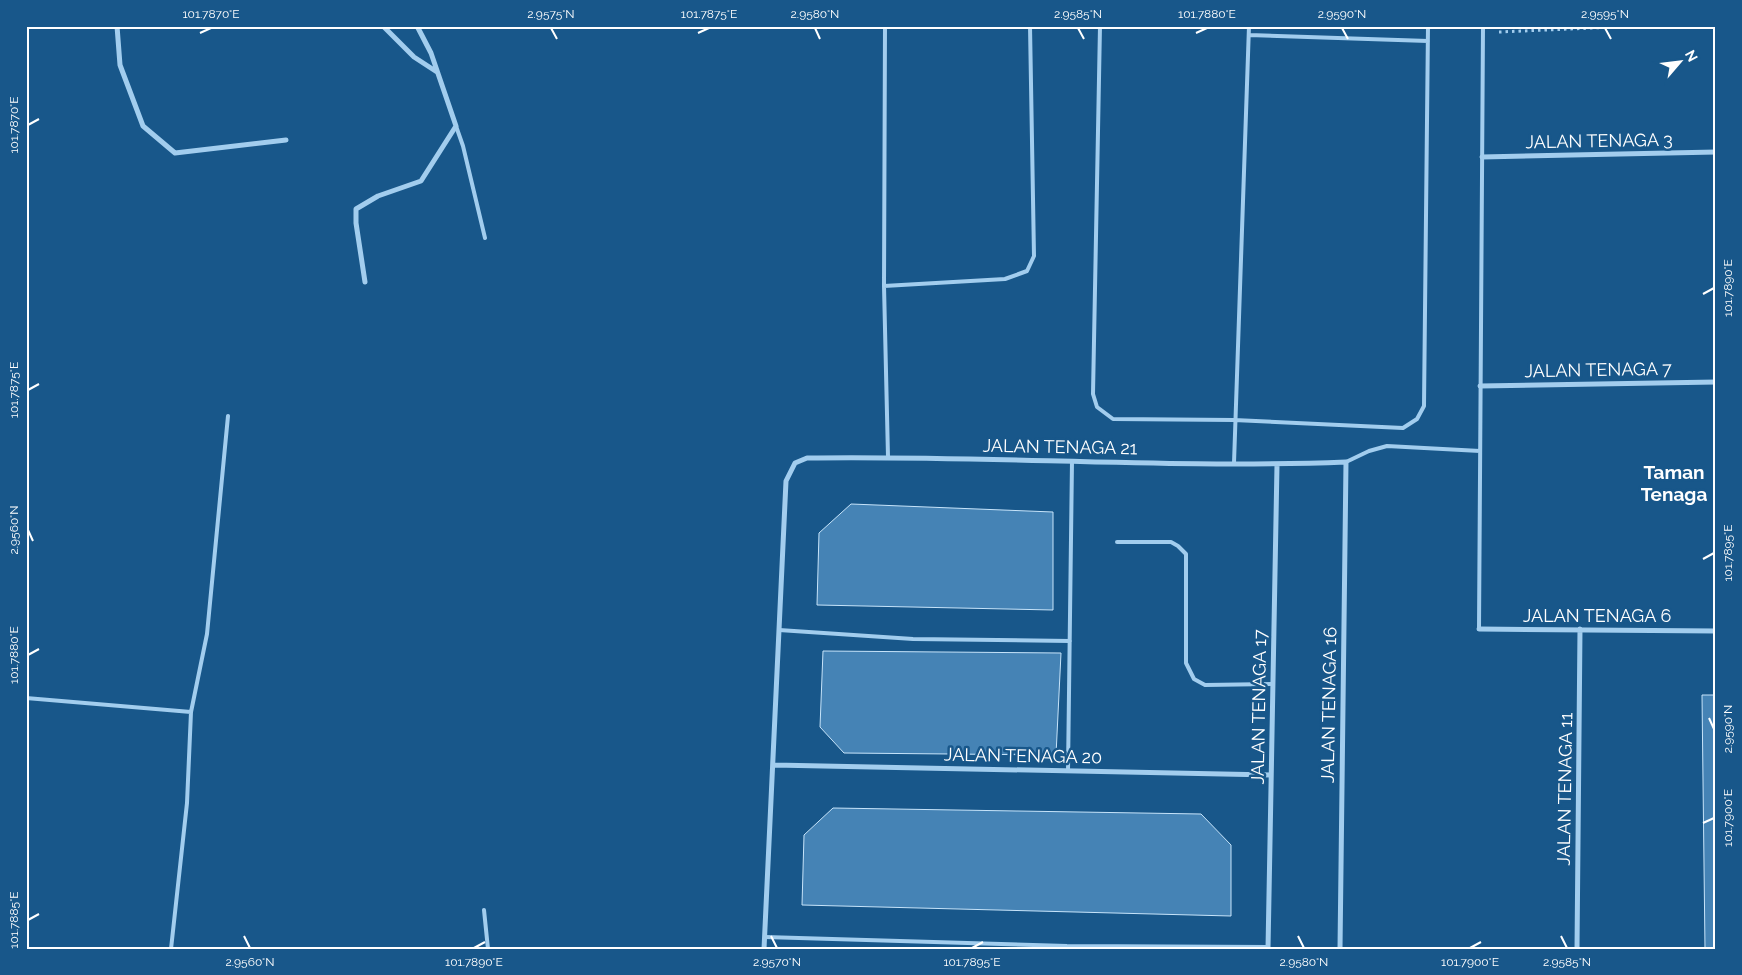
<svg xmlns="http://www.w3.org/2000/svg" width="1742" height="975" viewBox="0 0 1742 975" font-family="Raleway,sans-serif">
<style>
.building{fill:#4583b5;stroke:#c7e4fa}
.lines{fill:none;stroke-linecap:round;stroke-linejoin:round}
.path{stroke:#a2cdee;stroke-width:3;stroke-dasharray:2.5 4;stroke-linecap:butt}
.lane{stroke:#a2cdee;stroke-width:4}
.street{stroke:#a2cdee;stroke-width:5}
.ticks{fill:none;stroke:#fff;stroke-width:2}
.labels{text-anchor:middle;stroke-width:5;stroke-linejoin:round;paint-order:stroke}
.street-label{font-size:18px;fill:#fff;stroke:#18578a}
.neighbourhood-label{font-size:19px;font-weight:bold;fill:#fff;stroke:#18578a}
.neatline{fill:none;stroke:#fff;stroke-width:2}
.ticks-label{font-size:12px;text-anchor:middle;fill:#fff}
</style>
<rect width="100%" height="100%" fill="#18578a"/>
<path class="building" d="M851 504 1053 512V610L817 605 819 533Z
M823 651 1061 653 1056 755 844 753 820 727Z
M1702 695H1716V949H1705Z
M833 808 1201 814 1231 845V916L802 905 804 835Z"/>
<g class="lines">
<path class="path" d="M1499 32 1639 26"/>
<path class="lane" d="M885 26 884 286 888 457
M1100 26 1093 394 1097 407 1113 419 1234 420 1403 428 1417 419 1424 406 1428 26
M1249 35 1428 41
M456 126 463 146 485 238
M884 286 1005 279 1027 271 1034 256 1030 26
M1346 462 1369 451 1387 446 1480 451
M1234 463 1249 26
M1117 542H1171L1178 546 1186 554V663L1194 679 1205 685 1273 684
M1479 629 1483 26
M779 630 913 639 1070 641
M26 698 191 712
M1068 771 1072 461
M484 910 488 949
M765 937 1067 946 1268 947
M171 949 187 803 191 712 207 634 228 416"/>
<path class="street" d="M117 26 120 65 143 126 175 153 286 140
M383 26 414 57 437 72
M1482 157 1716 152
M365 282 356 223V209L378 196 421 181 456 126 431 53 417 26
M1480 386 1716 382
M1479 629 1716 631
M774 765 1271 775
M764 949 786 481 795 463 807 458C987 455 1167 469 1346 462L1340 949
M1268 949 1277 465
M1577 949 1580 629"/>
</g>
<path class="ticks" d="M551 28 557 39M815 28 820 39M1078 28 1084 39M1342 28 1348 39M1605 28 1611 39M200 33 211 28M698 33 709 28M1196 33 1207 28M28 125 39 119M1703 294 1714 288M28 390 39 384M28 530 33 541M1703 559 1714 553M28 655 39 649M1709 718 1714 729M1703 823 1714 818M28 920 39 914M244 936 250 948M771 936 777 948M1298 936 1304 948M1561 936 1567 948M474 948 485 942M972 948 983 942M1470 948 1481 942"/>
<g class="labels">
<g class="street-label">
<text transform="translate(1599 141) rotate(-1)" y="6">JALAN TENAGA 3</text>
<text transform="translate(1598 370) rotate(-1)" y="6">JALAN TENAGA 7</text>
<text transform="translate(1060 447) rotate(1)" y="6">JALAN TENAGA 21</text>
<text x="1597" y="622">JALAN TENAGA 6</text>
<text transform="translate(1329 705) rotate(-89)" y="6">JALAN TENAGA 16</text>
<text transform="translate(1259 707) rotate(-89)" y="6">JALAN TENAGA 17</text>
<text transform="translate(1023 756) rotate(1)" y="6">JALAN TENAGA 20</text>
<text transform="translate(1565 789) rotate(-89)" y="6">JALAN TENAGA 11</text>
</g>
<g class="neighbourhood-label">
<text x="1674" y="479">Taman<tspan x="1674" dy="22">Tenaga</tspan></text>
</g>
</g>
<rect width="1742" height="975" fill="none" stroke="#18578a" stroke-width="55"/>
<g transform="translate(1680 62) rotate(62)" stroke="#18578a" stroke-width="4" paint-order="stroke">
<path d="M0-4L9 19L0 12L-9 19Z" fill="#ffffff"/>
<text y="-8" font-size="14" font-weight="bold" text-anchor="middle" fill="#ffffff">N</text>
</g>
<rect x="28" y="28" width="1686" height="920" class="neatline"/>
<g class="ticks-label">
<text x="211" y="18">101.7870°E</text>
<text x="551" y="18">2.9575°N</text>
<text x="709" y="18">101.7875°E</text>
<text x="815" y="18">2.9580°N</text>
<text x="1078" y="18">2.9585°N</text>
<text x="1207" y="18">101.7880°E</text>
<text x="1342" y="18">2.9590°N</text>
<text x="1605" y="18">2.9595°N</text>
<text transform="translate(14 125) rotate(-90)" y="4">101.7870°E</text>
<text transform="translate(1728 288) rotate(-90)" y="4">101.7890°E</text>
<text transform="translate(14 390) rotate(-90)" y="4">101.7875°E</text>
<text transform="translate(14 530) rotate(-90)" y="4">2.9560°N</text>
<text transform="translate(1728 553) rotate(-90)" y="4">101.7895°E</text>
<text transform="translate(14 655) rotate(-90)" y="4">101.7880°E</text>
<text transform="translate(1728 729) rotate(-90)" y="4">2.9590°N</text>
<text transform="translate(1728 818) rotate(-90)" y="4">101.7900°E</text>
<text transform="translate(14 920) rotate(-90)" y="4">101.7885°E</text>
<text x="250" y="966">2.9560°N</text>
<text x="474" y="966">101.7890°E</text>
<text x="777" y="966">2.9570°N</text>
<text x="972" y="966">101.7895°E</text>
<text x="1304" y="966">2.9580°N</text>
<text x="1470" y="966">101.7900°E</text>
<text x="1567" y="966">2.9585°N</text>
</g>
</svg>
